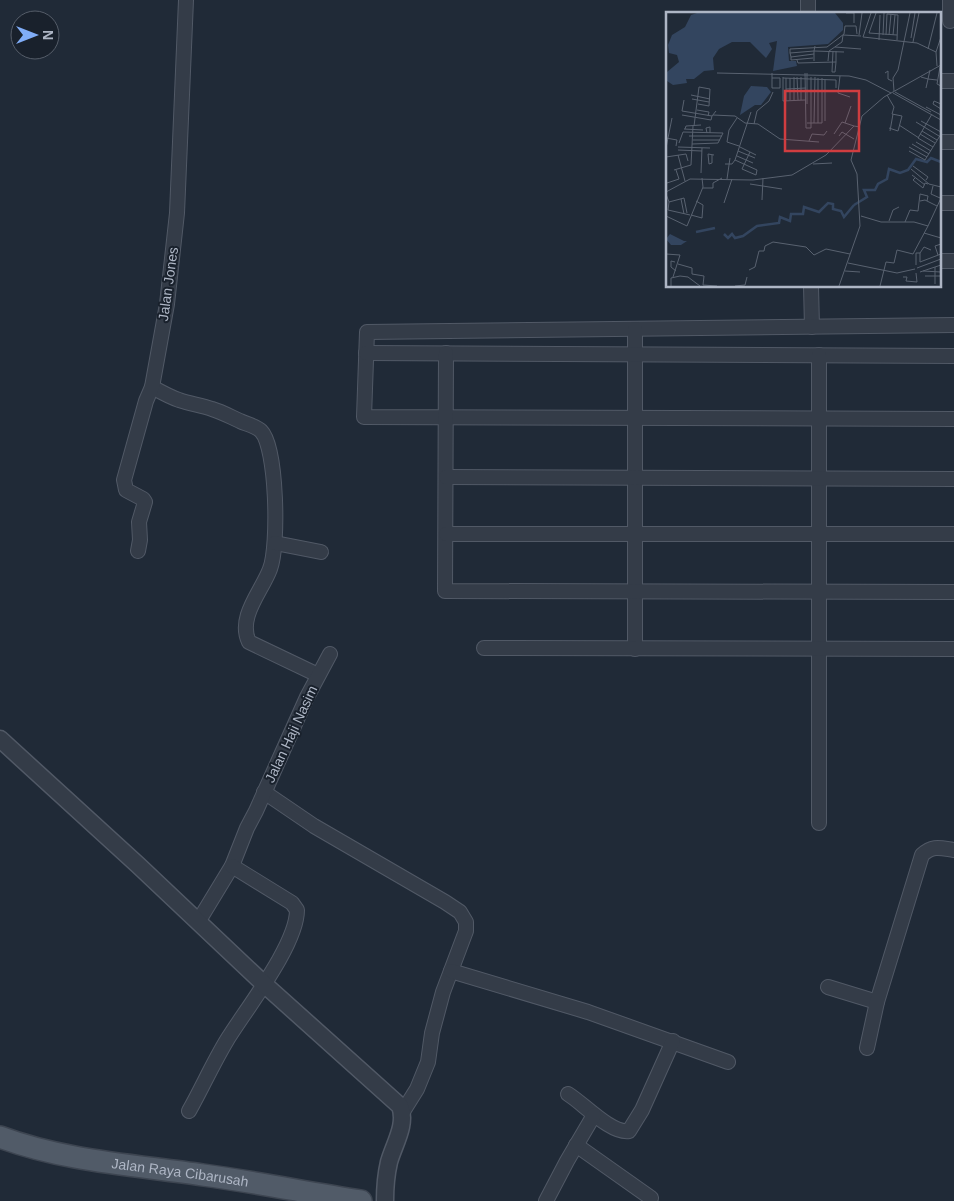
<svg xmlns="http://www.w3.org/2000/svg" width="954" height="1201" font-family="Helvetica,sans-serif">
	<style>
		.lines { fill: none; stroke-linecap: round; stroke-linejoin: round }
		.minor-casing { stroke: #515966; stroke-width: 16 }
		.tertiary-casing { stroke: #515966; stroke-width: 19 }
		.primary-casing { stroke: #3d4551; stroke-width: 24 }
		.minor { stroke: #343c48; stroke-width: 14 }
		.tertiary { stroke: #343c48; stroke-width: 16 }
		.primary { stroke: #515b68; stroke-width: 21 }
		.labels { text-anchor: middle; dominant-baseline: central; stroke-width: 4; stroke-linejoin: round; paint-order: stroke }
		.street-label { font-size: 14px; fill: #aeb6c5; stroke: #19212c }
		.inset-river { fill: none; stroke: #33455f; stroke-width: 2.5 }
		.inset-road { fill: none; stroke: #596270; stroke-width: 1 }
		.view { fill: #d03d40; fill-opacity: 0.15; stroke: #d03d40; stroke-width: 2.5 }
		.inset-edge { fill: none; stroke: #aeb6c5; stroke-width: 2.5 }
	</style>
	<rect width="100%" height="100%" fill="#202a37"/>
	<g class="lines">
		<g class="minor-casing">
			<g id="minor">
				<polyline points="808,0 808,14"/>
				<polyline points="950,21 950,0"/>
				<polyline points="940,81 954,81"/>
				<polyline points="940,142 954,142"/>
				<polyline points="940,203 954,203"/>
				<polyline points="940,261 954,261"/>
				<polyline points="811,286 812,327"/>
				<polyline points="954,325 367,332 364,417 954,419"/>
				<polyline points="635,329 635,649"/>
				<polyline points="366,353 954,356"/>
				<polyline points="446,353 445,591 954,592"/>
				<polyline points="819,355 819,823"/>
				<path d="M 152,387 C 161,392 170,397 179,400 C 190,404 201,405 212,409 C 222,412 231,417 240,421 C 246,424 256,426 261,431 C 277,447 279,546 270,569 C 262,591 237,617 249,642 L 318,675"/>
				<polyline points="446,477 954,479"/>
				<polyline points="446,534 954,534"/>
				<polyline points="275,543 321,552"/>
				<polyline points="138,551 140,540 139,522 145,502 143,499 126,490 124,480 146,401 152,387 167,304 177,213 186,0"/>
				<polyline points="484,648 954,649"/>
				<polyline points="264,792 314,826 445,902 460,912 466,922 466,931 443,992 432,1033 428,1062 417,1089 402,1113"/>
				<polyline points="198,922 232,866 247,828 256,811 307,697 330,654"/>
				<polyline points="451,971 588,1012 728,1062"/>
				<polyline points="828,987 877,1002"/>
				<path d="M 867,1048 L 877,1002 L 922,855 C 933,845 940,848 954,850"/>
				<path d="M 568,1094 C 583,1103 611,1134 629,1131 L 642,1110 L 673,1041"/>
				<path d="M 189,1111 C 202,1088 213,1063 227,1040 C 246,1009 297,945 297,910 L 292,903 L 232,866"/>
				<polyline points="576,1145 651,1198"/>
				<polyline points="546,1201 567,1161 594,1115"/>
			</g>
		</g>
		<g class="tertiary-casing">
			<path id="tertiary" d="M 0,739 L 138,865 L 264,984 L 400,1106 C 407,1125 394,1144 389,1162 C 386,1175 385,1188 385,1201"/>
		</g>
		<g class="primary-casing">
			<g id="primary">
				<path id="s1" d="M 0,1137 C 64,1161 135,1165 203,1175 C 256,1182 308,1193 361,1201"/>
			</g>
		</g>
		<use href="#minor" class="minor"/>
		<use href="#tertiary" class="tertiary"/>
		<use href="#primary" class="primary"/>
	</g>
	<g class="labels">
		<g class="street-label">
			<text transform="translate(168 284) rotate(-82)">Jalan Jones</text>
			<text transform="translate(291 734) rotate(-65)">Jalan Haji Nasim</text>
			<text stroke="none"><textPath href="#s1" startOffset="184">Jalan Raya Cibarusah</textPath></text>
		</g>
	</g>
	<g transform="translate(666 12)">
		<rect width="275" height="275" fill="#202a37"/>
		<path d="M 31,1 L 169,1 L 177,11 L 177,18 L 162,32 L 122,35 L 123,49 L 130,49 L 131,54 L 107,59 L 111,29 L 103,31 L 106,37 L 100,46 L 84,30 L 66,30 L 53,37 L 47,46 L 48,58 L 38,59 L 28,67 L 20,67 L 21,71 L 7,73 L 1,69 L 1,60 L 13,50 L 11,43 L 3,41 L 2,33 L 6,23 L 19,15 L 25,3 ZM 85,74 L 101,75 L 105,80 L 95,93 L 89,93 L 74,103 L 78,84 ZM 4,222 L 18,229 L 21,229 L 15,233 L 5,233 L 0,227 Z" fill="#33455f"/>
		<path class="inset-river" d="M 188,193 L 201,185 L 198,178 L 209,178 L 212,172 L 221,167 L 223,157 L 234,161 L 242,158 L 250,147 L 261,150 L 265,146 L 275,150M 30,220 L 49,216M 58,222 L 62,226 L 66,222 L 69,226 L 77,224 L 91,214 L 113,211 L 114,205 L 124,209 L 125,202 L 137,202 L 138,195 L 153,200 L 162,191 L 167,192 L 167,197 L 175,199 L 178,205 L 188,193"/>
		<path class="inset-road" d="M 180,1 L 188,1 L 188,11M 205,1 L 197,25 L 251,31 L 270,40 L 271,54M 221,2 L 232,3 L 231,28M 203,21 L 231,23M 203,21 L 210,1M 178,22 L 179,14 L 190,14 L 191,22M 193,23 L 196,1M 217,23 L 218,1M 220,23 L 221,2M 223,23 L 225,2M 227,23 L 229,3M 245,26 L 249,1M 213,28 L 214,3M 247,30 L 253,1M 169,35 L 195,37M 124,37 L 161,35 L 178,22M 124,37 L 124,41 L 148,39 L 149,34M 262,37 L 271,1M 167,39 L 166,60 L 169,60 L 170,50M 270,40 L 275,25M 124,41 L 125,45 L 148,42M 125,45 L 125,48 L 147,46M 131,48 L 132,51 L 170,50 L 170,39M 148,49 L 148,39 L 178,40M 162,49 L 163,39 L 176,30 L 177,23 L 195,24M 274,55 L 271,72 L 275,74M 264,58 L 262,67 L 271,68M 51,61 L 183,64 L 200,68 L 225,81M 106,61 L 106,76 L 114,76 L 114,66 L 106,66M 139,61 L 140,116 L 145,116 L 145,65M 219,61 L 222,59 L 222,67 L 226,69M 174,64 L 172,81 L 184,85M 117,65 L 117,89 L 139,88M 128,65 L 128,88M 131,65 L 132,88M 135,65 L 135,88M 255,65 L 262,67 L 260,76M 117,66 L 170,68 L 170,76M 120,66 L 120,89M 124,66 L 124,88M 152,66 L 152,111M 120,77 L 140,76M 228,79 L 227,66 L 232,58 L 244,1M 229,80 L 265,100M 227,81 L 275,108M 25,83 L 44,87M 221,83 L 228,95 L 226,102 L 236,104 L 232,119 L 223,116M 26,87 L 43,90M 18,88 L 16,99 L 46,104 L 50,99M 141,92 L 141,61M 275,92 L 268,89 L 267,92 L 275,97M 260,95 L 275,103M 31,98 L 43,100 L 42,104M 266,102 L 252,126 L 267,135M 16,103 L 45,108 L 46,104M 47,103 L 69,104 L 79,111 L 92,112 L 114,127 L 153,130M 71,106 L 63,118 L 61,130 L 73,134M 159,109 L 159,67M 255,109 L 275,120M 250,110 L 273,124M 141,111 L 156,111 L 156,66M 148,111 L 149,65M 179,111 L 185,94M 88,112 L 91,99 L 103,89 L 107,80M 233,113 L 253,126M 28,114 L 33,75 L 44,77 L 43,94 L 32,92M 18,117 L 37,118M 19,117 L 20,114 L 35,113M 224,119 L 227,102M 256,119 L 271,128M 41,121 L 40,116 L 44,115 L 44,121M 168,122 L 176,110 L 188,114M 254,122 L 269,131M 23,124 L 56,124M 173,124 L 176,120 L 188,127M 0,126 L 11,128 L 10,134M 27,128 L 54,128M 143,129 L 146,122 L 158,123 L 161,119M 250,130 L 265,139M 13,131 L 17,120 L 57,121 L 52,131 L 26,132M 246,132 L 263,142M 12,135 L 44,136M 74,135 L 90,143M 243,135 L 261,145M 0,136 L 6,106M 12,138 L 36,139M 72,139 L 89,146M 243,139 L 259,148 L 275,122M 84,140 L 76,157 L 90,163M 12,143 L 19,169M 46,143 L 46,151 L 43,152 L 42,142 L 48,143M 71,144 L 87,151M 0,145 L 20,142 L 22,149M 69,148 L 91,158 L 90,163M 59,152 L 66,152 L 69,148 L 85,100M 147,152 L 166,151M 247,154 L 262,165 L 260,168M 245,157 L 263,172 L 275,175M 8,158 L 25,153 L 27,114M 35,161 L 36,136M 246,163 L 259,173M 249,166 L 247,168 L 257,176 L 259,171 L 262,172M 61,167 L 64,146M 0,169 L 1,171 L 13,167 L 10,158M 84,172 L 116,177M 267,174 L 265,182 L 274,186M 37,176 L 47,176 L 47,171 L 56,166M 0,180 L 24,167 L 87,168 L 126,163 L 160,143 L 188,114 L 194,115M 0,182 L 3,190 L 18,186 L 21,201M 15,187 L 18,202M 96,188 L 97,166M 254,189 L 259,188 L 271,194M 3,190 L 2,198 L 24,203M 58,191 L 66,167M 25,203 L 36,206 L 37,193 L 30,189M 0,204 L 21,214 L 37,175 L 36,166M 195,204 L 215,210 L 248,210 L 262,214 L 275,186M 223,209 L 227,198 L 233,195M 239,210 L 244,198 L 252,199 L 254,182 L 262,184 L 261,189M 258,221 L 275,226M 265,238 L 258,235 L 254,241 L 254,250 L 275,242M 0,242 L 14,243 L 7,265M 272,243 L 269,234 L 275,232M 9,250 L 5,249 L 5,255 L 10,259M 182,251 L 231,261 L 249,257M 12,252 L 26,256 L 26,262 L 38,264 L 37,273 L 51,274M 250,253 L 250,241 L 254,241M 269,255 L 269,272M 251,256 L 275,247M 83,258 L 89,255 L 93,239 L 98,239 L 99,234 L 107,230 L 140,235 L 148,243 L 160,237 L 184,242M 179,259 L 194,260M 257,259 L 275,260M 254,260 L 275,253M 259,264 L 275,264M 237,265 L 241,265 L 240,269 L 251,270 L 250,261M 5,274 L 5,266 L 14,264 L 22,265 L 34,274M 69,274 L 79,273 L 81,265M 173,274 L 194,214 L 191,162 L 185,148 L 196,104 L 218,85 L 275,53M 214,274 L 220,250 L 228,251 L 231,238 L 247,242 L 262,214"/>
		<path class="view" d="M 119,79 L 193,79 L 193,139 L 119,139 Z"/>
		<rect width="275" height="275" class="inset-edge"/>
	</g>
	<g transform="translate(35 35) rotate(90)"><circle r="24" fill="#19212c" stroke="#555d69"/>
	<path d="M0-4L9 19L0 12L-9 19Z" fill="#80adf7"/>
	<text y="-8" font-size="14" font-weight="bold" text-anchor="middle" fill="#aeb6c5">N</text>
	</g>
</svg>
